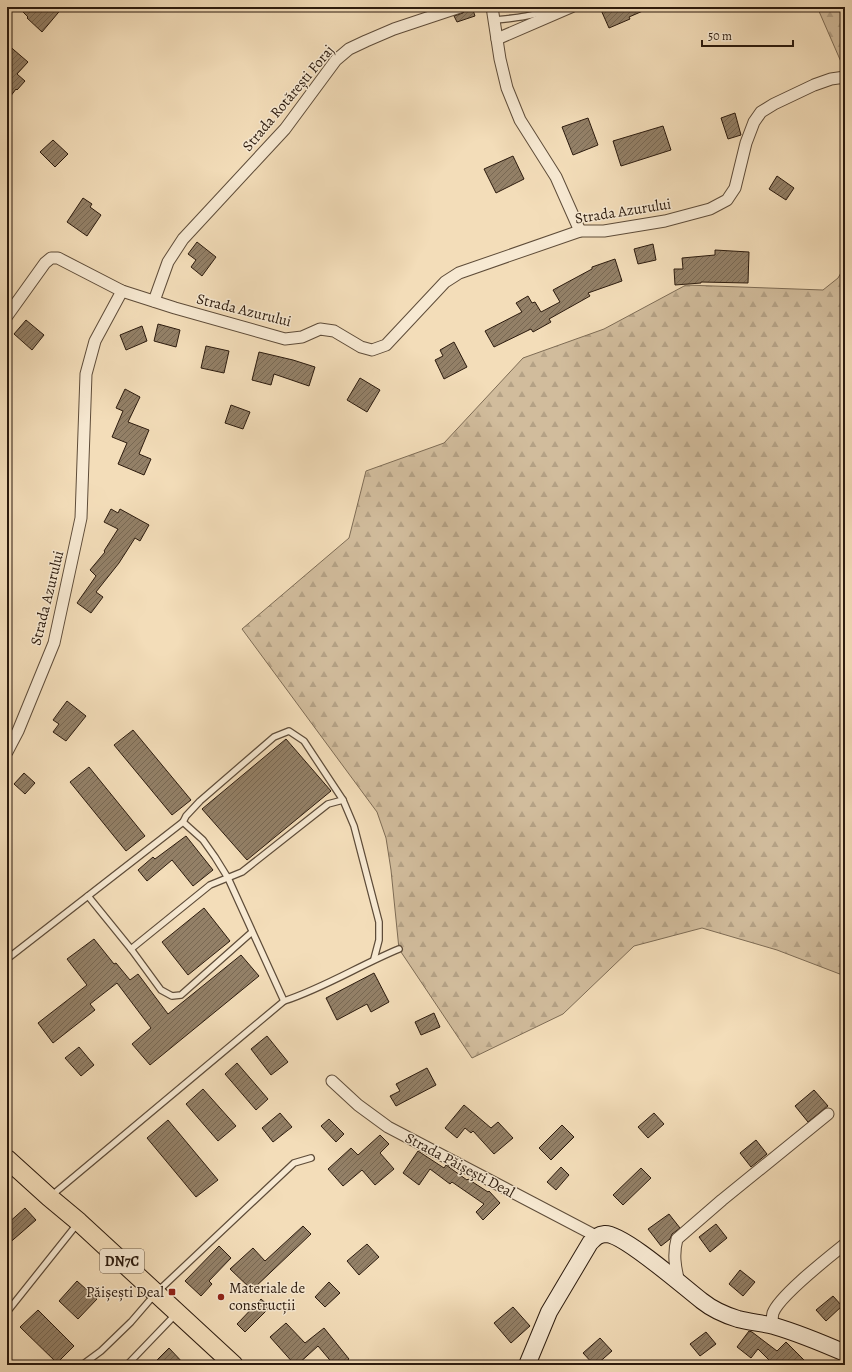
<svg xmlns="http://www.w3.org/2000/svg" width="852" height="1372" font-family="Alegreya,serif">
	<style>
		.forest { fill: url(#forest-firs); stroke: #7e6c55 }
		.building { fill: url(#building-hatch); stroke: #2c1b0e }
		.lines { fill: none; stroke-linecap: round; stroke-linejoin: round }
		.lane-casing { stroke: #5e4c39; stroke-width: 8 }
		.street-casing { stroke: #5e4c39; stroke-width: 13 }
		.secondary-casing { stroke: #2c1b0e; stroke-width: 18 }
		.primary-casing { stroke: #2c1b0e; stroke-width: 20 }
		.lane { stroke: #f7e9d2; stroke-width: 5.5 }
		.street { stroke: #f7e9d2; stroke-width: 11 }
		.secondary { stroke: #f7e9d2; stroke-width: 16 }
		.primary { stroke: #f3ddb9; stroke-width: 18 }
		.poi-dot { fill: #8f2418; stroke: #f7e9d2; stroke-width: 1.5 }
		.labels { text-anchor: middle; dominant-baseline: central; stroke-width: 3; stroke-linejoin: round; paint-order: stroke }
		.shield { fill: #f7e9d2; stroke: #695949; stroke-width: 1 }
		.shield-label { font-size: 14px; font-weight: bold; fill: #2c1b0e }
		.street-label { font-size: 15px; fill: #2c1b0e; stroke: #f7e9d2 }
		.poi-label { font-size: 15px; fill: #2c1b0e; stroke: #f7e9d2; text-anchor: start }
	</style>
	<defs>
		<pattern id="forest-firs" width="22" height="20" patternUnits="userSpaceOnUse"><rect width="22" height="20" fill="#d1bc9c"/><path d="M5 1l3.5 6h-7zM16 11l3.5 6h-7z" fill="#b4a185"/></pattern>
		<pattern id="building-hatch" width="6" height="6" patternUnits="userSpaceOnUse"><rect width="6" height="6" fill="#938067"/><path d="M-1 1l2-2M0 6l6-6M5 7l2-2" fill="none" stroke="#786853"/></pattern>
	</defs>
	<rect width="100%" height="100%" fill="#f3ddb9"/>
	<filter id="stains"><feTurbulence type="fractalNoise" baseFrequency=".005" numOctaves="4"/><feColorMatrix values="0 0 0 0 .2 0 0 0 0 .09 0 0 0 0 .02 0 0 0 .5 -.17"/></filter>
	<radialGradient id="worn" r=".72"><stop offset=".6" stop-color="#630" stop-opacity="0"/><stop offset="1" stop-color="#630" stop-opacity=".3"/></radialGradient>
	<g class="forest">
		<polygon points="819,7 845,7 845,71 818,9"/>
		<polygon points="845,266 845,976 777,950 702,928 634,946 563,1014 472,1058 399,949 391,870 386,838 377,812 242,629 349,538 366,471 444,443 523,358 604,329 686,285 823,290 838,278"/>
	</g>
	<g class="building">
		<polygon points="18,7 63,7 42,32 27,18 28,17"/>
		<polygon points="472,7 475,16 457,22 454,16 463,13 467,8"/>
		<polygon points="606,7 652,7 629,17 630,19 609,28 601,10"/>
		<polygon points="7,44 28,62 17,74 25,81 17,90 16,89 7,101"/>
		<polygon points="735,113 741,135 728,139 721,118"/>
		<polygon points="588,118 598,145 573,155 562,127"/>
		<polygon points="663,126 671,150 621,166 613,141"/>
		<polygon points="53,140 68,154 55,167 40,152"/>
		<polygon points="513,156 524,179 496,193 484,169"/>
		<polygon points="777,176 794,188 786,200 769,189"/>
		<polygon points="83,198 92,204 90,207 101,215 87,236 67,222"/>
		<polygon points="197,242 216,257 202,276 191,267 196,260 188,254"/>
		<polygon points="653,244 656,260 638,264 634,249"/>
		<polygon points="715,250 749,252 748,283 701,282 701,283 675,285 674,269 683,269 682,258 715,255"/>
		<polygon points="615,259 622,281 588,293 590,296 549,319 551,322 533,332 531,329 494,347 485,331 522,312 516,303 528,296 532,303 535,302 541,312 560,302 553,290 592,269 592,267"/>
		<polygon points="26,320 44,335 32,350 14,334"/>
		<polygon points="158,324 180,330 176,347 154,341"/>
		<polygon points="142,326 147,341 126,350 120,335"/>
		<polygon points="454,342 467,367 444,379 435,360 443,356 440,350"/>
		<polygon points="206,346 229,351 224,373 201,368"/>
		<polygon points="259,352 293,360 315,367 309,386 274,374 271,385 252,380"/>
		<polygon points="360,378 380,390 367,412 347,400"/>
		<polygon points="125,389 140,397 128,422 149,430 139,454 151,459 144,475 118,464 127,443 112,437 123,411 116,408"/>
		<polygon points="231,405 250,412 243,429 225,423"/>
		<polygon points="111,509 118,513 120,509 149,525 140,541 135,538 119,563 96,592 103,597 91,613 77,603 96,576 90,570 105,552 104,551 118,529 104,522"/>
		<polygon points="67,701 86,716 66,741 53,732 59,724 53,720"/>
		<polygon points="133,730 191,800 172,815 114,745"/>
		<polygon points="286,739 331,791 247,860 202,809"/>
		<polygon points="89,767 145,836 126,851 70,782"/>
		<polygon points="24,773 35,783 25,794 14,784"/>
		<polygon points="186,836 213,870 193,886 172,860 147,881 138,870 153,857 155,859"/>
		<polygon points="204,908 230,941 188,975 162,942"/>
		<polygon points="94,939 114,964 116,963 130,980 138,974 168,1014 241,955 259,976 150,1065 132,1044 151,1028 117,983 90,1004 95,1010 53,1043 38,1023 87,985 67,959"/>
		<polygon points="374,973 389,1002 371,1012 367,1004 337,1020 326,998"/>
		<polygon points="434,1013 440,1027 421,1035 415,1022"/>
		<polygon points="267,1036 288,1062 271,1075 251,1049"/>
		<polygon points="79,1047 94,1065 81,1076 65,1058"/>
		<polygon points="237,1063 268,1099 256,1110 225,1074"/>
		<polygon points="427,1068 436,1085 396,1106 390,1096 400,1091 396,1084"/>
		<polygon points="203,1089 236,1126 218,1141 186,1104"/>
		<polygon points="814,1090 828,1106 808,1122 795,1106"/>
		<polygon points="464,1105 491,1128 498,1122 513,1138 494,1154 473,1131 471,1133 465,1128 457,1138 445,1128"/>
		<polygon points="280,1113 292,1127 273,1142 262,1128"/>
		<polygon points="654,1113 664,1124 648,1138 638,1127"/>
		<polygon points="329,1119 344,1134 336,1142 321,1126"/>
		<polygon points="168,1120 218,1180 196,1197 147,1138"/>
		<polygon points="562,1125 574,1137 551,1160 539,1148"/>
		<polygon points="380,1135 389,1144 380,1153 394,1169 375,1185 362,1170 343,1186 328,1169 351,1148 358,1155"/>
		<polygon points="756,1140 767,1154 751,1167 740,1153"/>
		<polygon points="418,1151 444,1168 446,1165 467,1180 468,1179 488,1192 489,1191 500,1203 483,1220 476,1212 484,1204 452,1182 450,1184 430,1169 419,1185 403,1173"/>
		<polygon points="561,1167 569,1175 556,1190 547,1182"/>
		<polygon points="641,1168 651,1178 623,1205 613,1195"/>
		<polygon points="25,1208 36,1220 7,1245 7,1224"/>
		<polygon points="669,1214 680,1228 672,1234 670,1239 661,1246 648,1229"/>
		<polygon points="716,1224 727,1238 710,1252 699,1237"/>
		<polygon points="303,1226 311,1234 252,1290 230,1269 253,1248 265,1261"/>
		<polygon points="367,1244 379,1257 359,1275 347,1261"/>
		<polygon points="219,1246 231,1258 209,1281 212,1284 201,1296 185,1281"/>
		<polygon points="740,1270 755,1282 743,1296 729,1284"/>
		<polygon points="77,1281 97,1299 78,1319 59,1301"/>
		<polygon points="329,1282 340,1293 325,1307 315,1297"/>
		<polygon points="833,1296 842,1306 826,1321 816,1310"/>
		<polygon points="261,1299 270,1307 245,1332 237,1324"/>
		<polygon points="513,1307 530,1326 511,1343 494,1323"/>
		<polygon points="38,1310 74,1346 57,1363 20,1327"/>
		<polygon points="286,1323 305,1343 324,1328 349,1359 342,1365 334,1365 318,1346 297,1365 295,1365 270,1337"/>
		<polygon points="749,1331 752,1332 777,1351 786,1342 809,1365 774,1365 758,1349 751,1358 737,1347"/>
		<polygon points="706,1332 716,1344 700,1356 690,1344"/>
		<polygon points="600,1338 612,1351 596,1365 594,1365 583,1353"/>
		<polygon points="169,1348 185,1365 152,1365"/>
	</g>
	<g class="lines">
		<g class="lane-casing">
			<g id="lane">
				<path d="M 495,20 C 516,18 536,16 556,7"/>
				<polyline points="7,558 7,563"/>
				<polyline points="183,822 186,816 200,801 274,737 289,731 304,741 343,800 354,826 379,922 379,940 374,959"/>
				<polyline points="88,896 131,949 161,990 172,996 181,995 252,932"/>
				<polyline points="131,949 210,885 242,872 328,804 343,800"/>
				<polyline points="7,959 183,822 203,840 215,857 228,878 284,1001"/>
				<path d="M 51,1196 L 284,1001 C 324,988 360,965 399,949"/>
				<polyline points="7,1312 78,1223"/>
				<polyline points="82,1365 101,1351 131,1322 156,1293 294,1163 311,1158"/>
				<polyline points="127,1365 175,1315"/>
			</g>
		</g>
		<g class="street-casing">
			<g id="street">
				<polyline points="492,7 500,59 507,88 520,120 556,177 580,231"/>
				<polyline points="497,39 571,7"/>
				<polyline points="154,301 168,262 183,239 285,129 336,60 349,49 366,41 394,29 460,7"/>
				<polyline points="7,316 45,263 51,258 58,258 122,291 175,308 285,339 302,337 320,329 334,331 361,347 372,350 386,345 445,282 459,273 580,231 604,231 665,221 710,209 727,200 735,188 746,143 754,122 761,112 774,104 814,85 831,79 845,77"/>
				<polyline points="7,752 18,731 54,643 81,518 86,374 95,341 122,291"/>
				<polyline points="332,1081 358,1105 388,1127 596,1236"/>
				<path d="M 679,1282 C 675,1267 673,1254 677,1239 L 722,1200 L 828,1114"/>
				<path d="M 772,1326 C 772,1322 772,1317 773,1313 C 779,1296 829,1257 845,1244"/>
			</g>
		</g>
		<g class="secondary-casing">
			<path id="secondary" d="M 527,1365 L 549,1312 L 590,1243 C 595,1238 597,1235 605,1234 C 623,1233 685,1288 702,1301 C 712,1309 725,1315 738,1319 C 749,1322 762,1323 774,1326 C 798,1333 822,1343 845,1353"/>
		</g>
		<g class="primary-casing">
			<polyline id="primary" points="7,1159 49,1197 79,1222 234,1365"/>
		</g>
		<use href="#lane" class="lane"/>
		<use href="#street" class="street"/>
		<use href="#secondary" class="secondary"/>
		<use href="#primary" class="primary"/>
	</g>
	<g class="poi-dot">
		<rect x="168" y="1288" width="8" height="8" rx="2"/>
		<circle cx="221" cy="1297" r="4"/>
	</g>
	<g class="labels">
		<rect class="shield" x="100" y="1249" width="44" height="24" rx="3"/>
		<g class="shield-label">
			<text x="122" y="1261">DN7C</text>
		</g>
		<g class="street-label">
			<text transform="translate(288 98) rotate(-50)">Strada Rotărești Foraj</text>
			<text transform="translate(623 211) rotate(-9)">Strada Azurului</text>
			<text transform="translate(244 310) rotate(14)">Strada Azurului</text>
			<text transform="translate(47 598) rotate(-76)">Strada Azurului</text>
			<text transform="translate(460 1165) rotate(28)">Strada Păișești Deal</text>
		</g>
		<g class="poi-label">
			<text x="229" y="1288">Materiale de<tspan x="229" dy="17">construcții</tspan></text>
			<text x="164" y="1292" text-anchor="end">Păișești Deal</text>
		</g>
	</g>
	<rect width="852" height="1372" fill="none" stroke="#f3ddb9" stroke-width="24"/>
	<rect x="8" y="8" width="836" height="1356" fill="none" stroke="#2c1b0e" stroke-width="2"/>
	<rect x="12" y="12" width="828" height="1348" fill="none" stroke="#2c1b0e"/>
	<path d="M702 40v6h91v-6" fill="none" stroke="#2c1b0e" stroke-width="2"/>
	<text x="708" y="40" font-size="12" fill="#2c1b0e" stroke="#f7e9d2" stroke-width="3" paint-order="stroke">50 m</text>
	<rect width="100%" height="100%" filter="url(#stains)"/>
	<rect width="100%" height="100%" fill="url(#worn)"/>
</svg>
